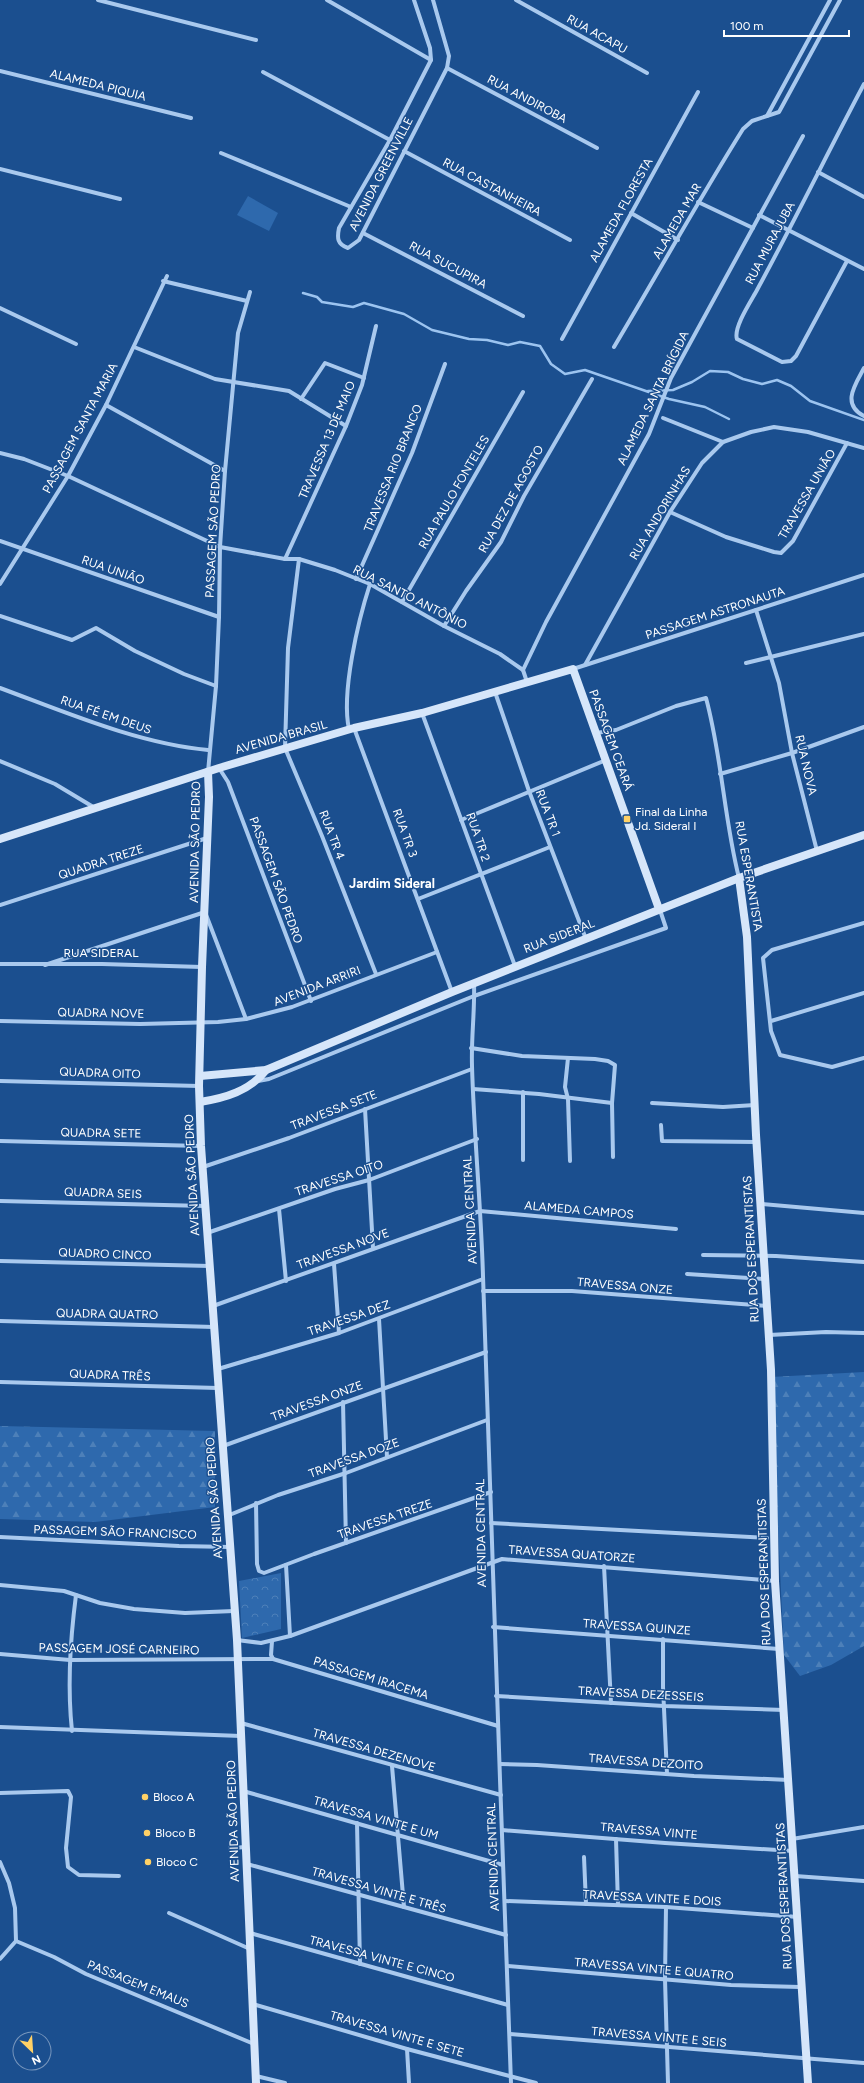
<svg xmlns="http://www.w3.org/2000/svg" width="864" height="2083" font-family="Figtree,sans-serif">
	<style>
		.forest { fill: url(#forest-firs) }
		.park { fill: url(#park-crowns) }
		.pitch { fill: #2e69ad }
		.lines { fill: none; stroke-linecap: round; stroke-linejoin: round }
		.stream { stroke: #9cc4f0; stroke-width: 2.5 }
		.street { stroke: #a9c9ee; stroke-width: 4 }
		.secondary { stroke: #d6e6fa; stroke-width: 8 }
		.poi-dot { fill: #ffd166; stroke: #1b4f8f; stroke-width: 1.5 }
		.labels { text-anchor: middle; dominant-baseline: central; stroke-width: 3; stroke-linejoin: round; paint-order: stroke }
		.street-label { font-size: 12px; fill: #fff; stroke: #1b4f8f }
		.poi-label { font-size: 12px; fill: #fff; stroke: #1b4f8f; text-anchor: start }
		.neighbourhood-label { font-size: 13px; font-weight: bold; fill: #fff; stroke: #1b4f8f }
	</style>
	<defs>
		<pattern id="forest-firs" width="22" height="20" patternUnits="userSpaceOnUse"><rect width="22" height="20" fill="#2e69ad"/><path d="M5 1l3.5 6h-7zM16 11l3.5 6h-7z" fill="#4d80b9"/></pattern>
		<pattern id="park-crowns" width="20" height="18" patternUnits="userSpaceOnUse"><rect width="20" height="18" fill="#2e69ad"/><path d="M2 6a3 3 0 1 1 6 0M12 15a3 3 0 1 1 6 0" fill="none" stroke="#4d80b9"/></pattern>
	</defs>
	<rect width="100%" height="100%" fill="#1b4f8f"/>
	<g class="forest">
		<polygon points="864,1372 864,1646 831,1665 800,1676 784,1655 771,1377"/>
		<polygon points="0,1426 215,1431 215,1507 95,1522 0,1519"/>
	</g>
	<polygon class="park" points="281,1573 281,1629 242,1638 239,1581"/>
	<polygon class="pitch" points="248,196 278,213 269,231 237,215"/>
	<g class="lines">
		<g class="stream">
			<polyline points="303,293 317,297 322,302 353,307 364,303 404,314 432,330 469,339 487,340 508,345 520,342 540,346 551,364 565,374 585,370 669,399 705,407 729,419"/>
			<polyline points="648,391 673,390 692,382 710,371 728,372 743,379 762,384 777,380 791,386 810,401 864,420"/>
		</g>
		<g class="street">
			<polyline points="98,0 256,40"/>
			<polyline points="327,0 431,60"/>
			<path d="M 414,0 L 430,48 L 431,60 L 390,140 L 339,228 C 337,238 337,244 348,248 L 359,240 L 447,68 L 449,56 L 433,0"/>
			<polyline points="516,0 647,73"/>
			<polyline points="447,68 597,148"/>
			<polyline points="0,71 191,118"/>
			<polyline points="263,72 390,140"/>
			<polyline points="767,116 830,0"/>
			<polyline points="404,151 570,240"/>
			<polyline points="221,153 351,207"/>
			<polyline points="0,169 120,199"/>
			<polyline points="818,172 864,197"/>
			<polyline points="698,202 753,228"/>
			<polyline points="631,213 678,240"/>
			<polyline points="759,215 864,269"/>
			<polyline points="363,233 523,316"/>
			<path d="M 847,261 L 796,356 L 791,361 L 782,362 L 737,339 C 733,328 751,301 757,290 C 794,222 828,152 864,84"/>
			<polyline points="163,281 247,301"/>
			<polyline points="0,308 76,344"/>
			<polyline points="562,339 698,92"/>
			<polyline points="134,347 215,379 289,391 346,426"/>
			<path d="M 614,347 C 657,275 698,201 743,129 L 752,121 L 779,112 L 840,0"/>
			<path d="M 864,368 C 855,385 841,404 864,416"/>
			<polyline points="301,399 325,363 364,378"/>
			<polyline points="106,405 225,471"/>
			<polyline points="663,418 723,442"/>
			<polyline points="0,453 24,459 68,476 220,547 285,559 299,559 335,570 370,584 444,626 500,654 523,670 527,682"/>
			<polyline points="670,512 726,537 774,552 781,553 793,541 847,443"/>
			<polyline points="0,541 219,617"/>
			<polyline points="285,559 346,426 362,385 376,326"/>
			<polyline points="299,559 288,648 285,748 322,836 376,974"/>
			<polyline points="356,579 412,453 445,364"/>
			<polyline points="0,584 68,476 106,405 167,276"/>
			<polyline points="402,602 523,392"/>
			<polyline points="756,610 779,683 792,753 817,851"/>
			<polyline points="0,616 72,640 96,628 135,651 184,674 216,686"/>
			<polyline points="444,626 466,591 501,542 524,496 592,379"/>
			<polyline points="746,663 864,634"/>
			<polyline points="585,665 670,512 702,463 723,442 751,432 774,427 808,432 864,448"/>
			<polyline points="573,669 864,575"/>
			<polyline points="523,670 546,622 649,434 671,378 803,136"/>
			<path d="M 0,688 C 65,712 139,744 208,750"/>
			<polyline points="495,692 529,791 586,939"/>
			<polyline points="422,713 515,966"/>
			<polyline points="354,728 452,992"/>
			<path d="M 349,729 C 341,693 358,621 370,584"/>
			<path d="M 596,733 L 616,730 L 676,706 L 706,698 C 722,757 724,819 739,878"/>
			<polyline points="0,761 55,784 95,808"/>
			<polyline points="219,768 228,782 311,1001"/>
			<polyline points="208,772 216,686 219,617 220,547 225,471 238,333 250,292"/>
			<polyline points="720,774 792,753 864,727"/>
			<polyline points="461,820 606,760"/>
			<polyline points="418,899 550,847"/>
			<polyline points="0,905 207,838"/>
			<polyline points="864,923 772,950 763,958 771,1031 780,1055 832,1067 864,1058"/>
			<polyline points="0,964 102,964 202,967"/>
			<polyline points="45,965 205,912 246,1019"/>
			<path d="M 474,983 C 475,1011 471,1038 472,1066 C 474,1136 481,1206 483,1276 C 490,1545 502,1814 511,2083"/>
			<polyline points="0,1021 140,1024 218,1022 246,1019 292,1007 437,952"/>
			<polyline points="771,1021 864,993"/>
			<polyline points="471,1048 522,1056 595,1059 608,1061 615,1065 612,1103 613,1157"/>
			<polyline points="568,1058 565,1087 568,1099 570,1161"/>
			<polyline points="0,1081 199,1086"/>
			<polyline points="258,1081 269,1079 474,996 666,928 660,910"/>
			<polyline points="473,1089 539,1094 612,1103"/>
			<polyline points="523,1092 523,1160"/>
			<polyline points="652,1103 723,1107 755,1105"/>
			<polyline points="365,1109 373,1248"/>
			<polyline points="661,1125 662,1141 756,1142"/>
			<polyline points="0,1141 201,1146"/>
			<polyline points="203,1167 289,1138 472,1069"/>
			<polyline points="0,1201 205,1206"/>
			<polyline points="761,1204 864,1213"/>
			<polyline points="279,1209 286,1281"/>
			<polyline points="207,1233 335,1189 369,1180 477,1139"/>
			<polyline points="703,1255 776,1256 864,1262"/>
			<polyline points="0,1261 210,1266"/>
			<polyline points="334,1264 339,1333"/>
			<polyline points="687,1274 765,1279"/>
			<polyline points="483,1291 572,1291 766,1306"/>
			<polyline points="213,1306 480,1211 676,1229"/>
			<polyline points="379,1319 387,1457"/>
			<polyline points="0,1321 214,1327"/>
			<polyline points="769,1335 826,1332 864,1333"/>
			<polyline points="218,1369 339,1333 483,1279"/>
			<polyline points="0,1382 218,1388"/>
			<polyline points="343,1402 346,1543"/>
			<polyline points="223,1446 486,1352"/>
			<polyline points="256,1503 257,1564 259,1571 264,1573 314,1554 491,1492"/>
			<polyline points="227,1516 278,1495 346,1473 487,1420"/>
			<polyline points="491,1523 767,1538"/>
			<polyline points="0,1537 179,1546 230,1547"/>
			<polyline points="286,1565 290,1636"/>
			<polyline points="604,1566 611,1703"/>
			<polyline points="0,1585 64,1591 100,1603 134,1609 185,1613 234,1611"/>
			<polyline points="493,1627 779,1649"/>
			<polyline points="663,1639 663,1687 667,1774"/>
			<polyline points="237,1640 261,1643 290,1636 502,1559 775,1581"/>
			<polyline points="272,1641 271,1655 273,1659"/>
			<polyline points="0,1654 70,1660 273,1659 498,1726"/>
			<polyline points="496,1696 664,1706 784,1710"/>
			<polyline points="241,1723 501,1795"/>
			<polyline points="0,1727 241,1736"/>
			<path d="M 72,1731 C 67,1685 70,1641 76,1595"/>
			<polyline points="500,1764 537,1765 694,1776 789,1780"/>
			<polyline points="392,1766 404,1907"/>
			<polyline points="243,1791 503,1865"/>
			<polyline points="0,1793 68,1791 71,1797 66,1848 68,1867 79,1875 119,1876"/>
			<polyline points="357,1823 360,1964"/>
			<polyline points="502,1830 665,1843 793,1851"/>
			<polyline points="616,1839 618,1905"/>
			<polyline points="792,1839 864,1827"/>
			<polyline points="230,1848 246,1847"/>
			<polyline points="584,1857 586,1904"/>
			<polyline points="0,1862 9,1883 15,1908 16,1941"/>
			<polyline points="247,1864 506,1935"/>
			<polyline points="795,1876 864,1881"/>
			<polyline points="505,1901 666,1907 798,1917"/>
			<polyline points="666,1907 665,1979 668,2083"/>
			<polyline points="169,1913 250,1949"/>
			<polyline points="250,1933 508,2005"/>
			<polyline points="16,1941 54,1957 86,1974 254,2044"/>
			<polyline points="0,1959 16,1941"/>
			<polyline points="507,1966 731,1985 800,1987"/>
			<polyline points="253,2004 407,2049 536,2083"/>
			<polyline points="510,2034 864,2063"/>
			<polyline points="407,2049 409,2083"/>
			<polyline points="256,2076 285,2083"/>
		</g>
		<g class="secondary">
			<polyline points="208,772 209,797 202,967 199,1086 201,1146 237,1640 256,2083"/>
			<polyline points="0,839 219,768 354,728 422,713 573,669 659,909"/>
			<polyline points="739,878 747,937 756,1135 771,1370 775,1581 808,2083"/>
			<polyline points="200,1076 266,1070 452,992 739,878 864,835"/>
			<path d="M 200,1102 C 225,1098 250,1091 266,1070"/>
		</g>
	</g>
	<g class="poi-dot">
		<rect x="623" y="815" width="8" height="8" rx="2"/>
		<circle cx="145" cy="1797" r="4"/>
		<circle cx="147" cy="1833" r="4"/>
		<circle cx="148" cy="1862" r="4"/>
	</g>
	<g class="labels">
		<g class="street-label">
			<text transform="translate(597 34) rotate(29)">RUA ACAPU</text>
			<text transform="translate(98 85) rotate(14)">ALAMEDA PIQUIA</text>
			<text transform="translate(527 99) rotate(28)">RUA ANDIROBA</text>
			<text transform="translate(381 174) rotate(-63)">AVENIDA GREENVILLE</text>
			<text transform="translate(492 187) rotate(28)">RUA CASTANHEIRA</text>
			<text transform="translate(621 210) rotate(-61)">ALAMEDA FLORESTA</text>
			<text transform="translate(677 221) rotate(-60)">ALAMEDA MAR</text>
			<text transform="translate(770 243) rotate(-62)">RUA MURAJUBA</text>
			<text transform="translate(448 265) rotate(28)">RUA SUCUPIRA</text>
			<text transform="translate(653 398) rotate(-64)">ALAMEDA SANTA BRÍGIDA</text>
			<text transform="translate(80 428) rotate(-62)">PASSAGEM SANTA MARIA</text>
			<text transform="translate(327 440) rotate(-67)">TRAVESSA 13 DE MAIO</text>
			<text transform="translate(393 468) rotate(-68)">TRAVESSA RIO BRANCO</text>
			<text transform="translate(454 492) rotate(-60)">RUA PAULO FONTELES</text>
			<text transform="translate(807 494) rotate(-60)">TRAVESSA UNIÃO</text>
			<text transform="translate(511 499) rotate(-61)">RUA DEZ DE AGOSTO</text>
			<text transform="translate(660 513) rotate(-59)">RUA ANDORINHAS</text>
			<text transform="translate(213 531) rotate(-87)">PASSAGEM SÃO PEDRO</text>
			<text transform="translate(113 570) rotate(19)">RUA UNIÃO</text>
			<text transform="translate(410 597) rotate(27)">RUA SANTO ANTÔNIO</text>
			<text transform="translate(715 613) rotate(-18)">PASSAGEM ASTRONAUTA</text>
			<text transform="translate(106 715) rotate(19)">RUA FÉ EM DEUS</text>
			<text transform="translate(281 737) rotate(-16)">AVENIDA BRASIL</text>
			<text transform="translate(611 740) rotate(70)">PASSAGEM CEARÁ</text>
			<text transform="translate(806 765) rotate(77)">RUA NOVA</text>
			<text transform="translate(548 813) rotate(69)">RUA TR 1</text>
			<text transform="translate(405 833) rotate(70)">RUA TR 3</text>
			<text transform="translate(332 835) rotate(69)">RUA TR 4</text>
			<text transform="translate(478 837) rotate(71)">RUA TR 2</text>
			<text transform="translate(195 842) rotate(-89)">AVENIDA SÃO PEDRO</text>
			<text transform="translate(101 862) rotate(-18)">QUADRA TREZE</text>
			<text transform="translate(749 876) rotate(80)">RUA ESPERANTISTA</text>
			<text transform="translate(276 880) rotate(70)">PASSAGEM SÃO PEDRO</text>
			<text transform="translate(559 936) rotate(-21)">RUA SIDERAL</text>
			<text x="101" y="953">RUA SIDERAL</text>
			<text transform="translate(317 986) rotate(-21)">AVENIDA ARRIRI</text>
			<text transform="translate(101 1013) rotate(1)">QUADRA NOVE</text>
			<text transform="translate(100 1073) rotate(2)">QUADRA OITO</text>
			<text transform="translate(334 1110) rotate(-21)">TRAVESSA SETE</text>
			<text transform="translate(101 1133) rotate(1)">QUADRA SETE</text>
			<text transform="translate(192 1175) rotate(-93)">AVENIDA SÃO PEDRO</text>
			<text transform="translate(339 1178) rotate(-18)">TRAVESSA OITO</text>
			<text transform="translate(103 1193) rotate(2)">QUADRA SEIS</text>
			<text transform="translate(470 1210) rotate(-93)">AVENIDA CENTRAL</text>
			<text transform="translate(579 1210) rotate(5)">ALAMEDA CAMPOS</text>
			<text transform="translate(343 1249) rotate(-20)">TRAVESSA NOVE</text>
			<text transform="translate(751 1249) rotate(-93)">RUA DOS ESPERANTISTAS</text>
			<text transform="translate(105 1254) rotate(2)">QUADRO CINCO</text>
			<text transform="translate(625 1286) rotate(5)">TRAVESSA ONZE</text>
			<text transform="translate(107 1314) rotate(1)">QUADRA QUATRO</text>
			<text transform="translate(349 1318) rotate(-19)">TRAVESSA DEZ</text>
			<text transform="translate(110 1375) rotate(2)">QUADRA TRÊS</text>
			<text transform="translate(317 1401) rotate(-20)">TRAVESSA ONZE</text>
			<text transform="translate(354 1458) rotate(-20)">TRAVESSA DOZE</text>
			<text transform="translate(214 1498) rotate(-94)">AVENIDA SÃO PEDRO</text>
			<text transform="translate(385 1519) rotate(-19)">TRAVESSA TREZE</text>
			<text transform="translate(115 1532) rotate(2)">PASSAGEM SÃO FRANCISCO</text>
			<text transform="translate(481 1533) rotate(-91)">AVENIDA CENTRAL</text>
			<text transform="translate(572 1554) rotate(4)">TRAVESSA QUATORZE</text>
			<text transform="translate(764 1572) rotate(-92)">RUA DOS ESPERANTISTAS</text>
			<text transform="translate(637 1627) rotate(4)">TRAVESSA QUINZE</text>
			<text transform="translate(119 1649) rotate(1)">PASSAGEM JOSÉ CARNEIRO</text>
			<text transform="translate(371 1678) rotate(17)">PASSAGEM IRACEMA</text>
			<text transform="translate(641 1694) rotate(3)">TRAVESSA DEZESSEIS</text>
			<text transform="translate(374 1750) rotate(16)">TRAVESSA DEZENOVE</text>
			<text transform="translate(646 1762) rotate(4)">TRAVESSA DEZOITO</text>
			<text transform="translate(376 1818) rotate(16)">TRAVESSA VINTE E UM</text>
			<text transform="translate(233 1821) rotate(-92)">AVENIDA SÃO PEDRO</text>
			<text transform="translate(649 1831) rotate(5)">TRAVESSA VINTE</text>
			<text transform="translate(493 1857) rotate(-92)">AVENIDA CENTRAL</text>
			<text transform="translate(379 1890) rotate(16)">TRAVESSA VINTE E TRÊS</text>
			<text transform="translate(784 1896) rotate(-93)">RUA DOS ESPERANTISTAS</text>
			<text transform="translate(652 1898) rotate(3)">TRAVESSA VINTE E DOIS</text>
			<text transform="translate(382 1959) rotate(15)">TRAVESSA VINTE E CINCO</text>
			<text transform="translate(654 1969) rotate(5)">TRAVESSA VINTE E QUATRO</text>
			<text transform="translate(138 1984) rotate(22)">PASSAGEM EMAUS</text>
			<text transform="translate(397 2034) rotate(16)">TRAVESSA VINTE E SETE</text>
			<text transform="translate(659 2037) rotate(5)">TRAVESSA VINTE E SEIS</text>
		</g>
		<g class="poi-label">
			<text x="635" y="812">Final da Linha<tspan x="635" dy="14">Jd. Sideral I</tspan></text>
			<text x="153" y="1797">Bloco A</text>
			<text x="155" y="1833">Bloco B</text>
			<text x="156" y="1862">Bloco C</text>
		</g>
		<g class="neighbourhood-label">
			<text x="392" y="883">Jardim Sideral</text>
		</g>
	</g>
	<g transform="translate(32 2051) rotate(155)"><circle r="19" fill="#1b4f8f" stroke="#7695bc"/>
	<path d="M0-3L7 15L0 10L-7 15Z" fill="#ffd166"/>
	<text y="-6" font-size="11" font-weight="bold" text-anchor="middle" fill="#ffffff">N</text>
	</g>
	<path d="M724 30v6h125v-6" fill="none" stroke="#ffffff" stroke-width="2"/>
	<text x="730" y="30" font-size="12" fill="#ffffff" stroke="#1b4f8f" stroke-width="3" paint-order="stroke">100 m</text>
</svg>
